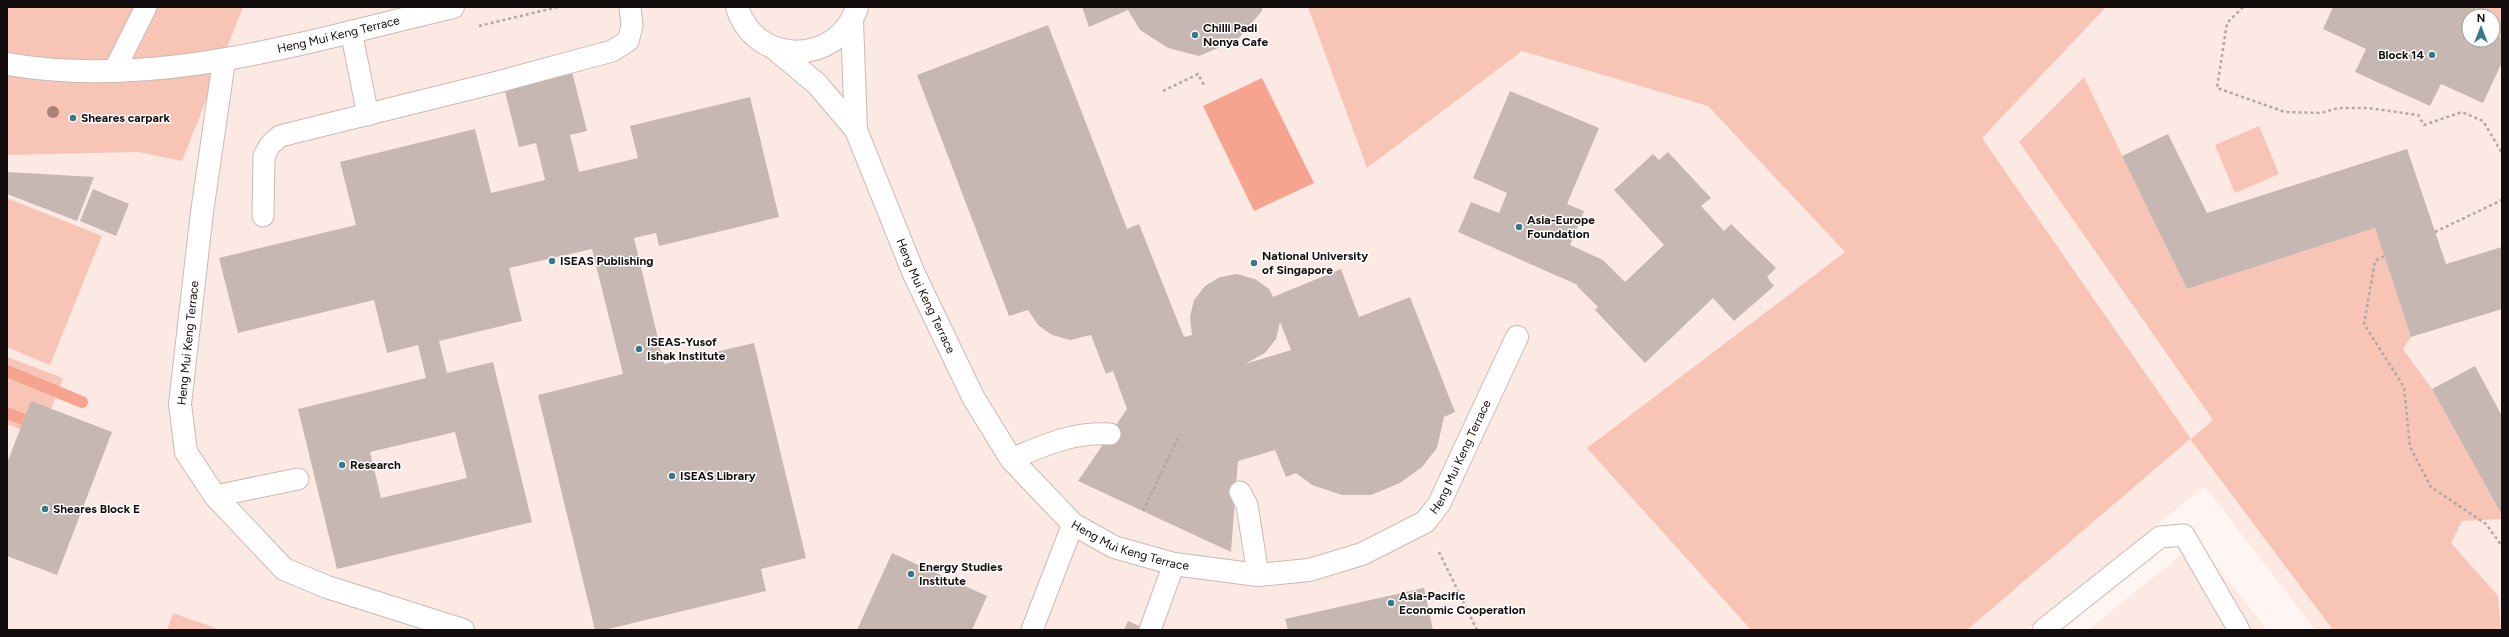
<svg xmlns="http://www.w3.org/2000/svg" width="2509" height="637" font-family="Figtree,sans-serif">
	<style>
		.built { fill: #fde9e4; fill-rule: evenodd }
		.green { fill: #f8c4b6 }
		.water { fill: #f6a48f }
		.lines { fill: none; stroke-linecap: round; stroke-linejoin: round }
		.stream { stroke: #f6a48f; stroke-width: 12 }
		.building { fill: #c6b7b3; fill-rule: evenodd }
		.lane-casing { stroke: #c9bab6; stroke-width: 23 }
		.street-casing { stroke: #c9bab6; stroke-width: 24 }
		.path { stroke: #b0a8a6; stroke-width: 2.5; stroke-dasharray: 3 3; stroke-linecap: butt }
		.lane { stroke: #fff; stroke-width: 21 }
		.street { stroke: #fff; stroke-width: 22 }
		.tree { fill: #ac8075 }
		.poi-dot { fill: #367a89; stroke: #fff; stroke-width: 1.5 }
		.labels { text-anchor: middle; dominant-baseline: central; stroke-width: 3; stroke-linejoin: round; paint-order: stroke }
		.poi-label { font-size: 12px; font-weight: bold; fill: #120d0c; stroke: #fff; text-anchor: start }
		.street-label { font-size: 12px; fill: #120d0c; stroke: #fff }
	</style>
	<rect width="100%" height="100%" fill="#fff5f2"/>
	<g class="built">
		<path d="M 7,7 L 2502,7 L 2502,630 L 2315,630 L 2205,486 L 2026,630 L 7,630 ZM 2469,16 L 2493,16 L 2493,40 L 2469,40 Z"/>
		<polygon points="2197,542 2267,630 2088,630"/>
	</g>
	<g class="green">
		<polygon points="7,7 243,7 182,161 138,152 7,155"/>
		<polygon points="1308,7 2106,7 1982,138 2191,439 2213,420 2019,142 2084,77 2187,289 2375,228 2411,337 2403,349 2432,389 2502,515 2502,519 2462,521 2451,543 2498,596 2501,630 2333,630 2190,439 1967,630 1751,630 1587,448 1845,252 1708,106 1522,51 1367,168"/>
		<polygon points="2476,7 2502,7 2502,39 2493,35 2493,16 2472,16"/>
		<polygon points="2259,126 2279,174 2235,193 2215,145"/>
		<polygon points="7,198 102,236 50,365 7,347"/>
		<polygon points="7,357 63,378 40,437 7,424"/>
		<polygon points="173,613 221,630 167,630"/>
	</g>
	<polygon class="water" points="1262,78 1314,183 1254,211 1203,106"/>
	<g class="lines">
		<g class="stream">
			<polyline points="7,371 82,402"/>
			<polyline points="7,413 38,425"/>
		</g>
	</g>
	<g class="building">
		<polygon points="1082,7 1262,7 1262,11 1237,40 1199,56 1168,48 1140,30 1128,10 1089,27"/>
		<polygon points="2333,7 2476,7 2472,16 2469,16 2469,40 2493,40 2493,35 2502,39 2502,62 2483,103 2441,84 2430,106 2355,72 2366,49 2323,29"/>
		<path d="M 1048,25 L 1127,229 L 1139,224 L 1184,337 L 1192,335 L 1190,317 L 1194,300 L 1205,286 L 1220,277 L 1237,274 L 1255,279 L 1269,289 L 1273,297 L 1341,269 L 1359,317 L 1410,297 L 1455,412 L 1444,417 L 1437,448 L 1422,467 L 1400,483 L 1371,495 L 1342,495 L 1312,485 L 1296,473 L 1286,477 L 1275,450 L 1238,461 L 1231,552 L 1078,481 L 1127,409 L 1113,371 L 1106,374 L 1091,335 L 1070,340 L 1052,335 L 1038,325 L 1028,310 L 1009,316 L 917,75 ZM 1280,322 L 1291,350 L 1245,364 L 1265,353 L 1276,339 Z"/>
		<path d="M 571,68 L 587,131 L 570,135 L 579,172 L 638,158 L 630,126 L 750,97 L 779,217 L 659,246 L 656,233 L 634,238 L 664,364 L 754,343 L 806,558 L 761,569 L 766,591 L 604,630 L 595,630 L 538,395 L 623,374 L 592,249 L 509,268 L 522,321 L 439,341 L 447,373 L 493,362 L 532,522 L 337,569 L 298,409 L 426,378 L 418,345 L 387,353 L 374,300 L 238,333 L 219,258 L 356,225 L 340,162 L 475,129 L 491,193 L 545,180 L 536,143 L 519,147 L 503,84 ZM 455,432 L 467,478 L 381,498 L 370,452 Z"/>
		<polygon points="1510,91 1599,128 1567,204 1584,211 1570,245 1603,260 1625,282 1664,245 1614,190 1653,154 1659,160 1668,152 1711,198 1701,206 1724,231 1731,224 1776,268 1767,277 1774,286 1734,321 1713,298 1645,363 1595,310 1598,307 1577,286 1578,285 1458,232 1471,202 1499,213 1507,193 1473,178"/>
		<polygon points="2168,134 2207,213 2407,149 2446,264 2502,247 2502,309 2411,337 2375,228 2187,289 2122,156"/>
		<polygon points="7,172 94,177 77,221 7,194"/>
		<polygon points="93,189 129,204 116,236 80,221"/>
		<polygon points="2475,366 2502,416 2502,515 2432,389"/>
		<polygon points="31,401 112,432 57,575 7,556 7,463"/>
		<polygon points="892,553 987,596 972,630 857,630"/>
		<polygon points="1424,588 1433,630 1288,630 1285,619"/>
		<polygon points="1128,621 1148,630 1124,630"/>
	</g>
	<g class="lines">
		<g class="lane-casing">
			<g id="lane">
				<polyline points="351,31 368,115"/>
				<polyline points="114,71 146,7"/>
				<polyline points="263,216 264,156 270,145 280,136 494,83 612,51 628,41 632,26 630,7"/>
				<path d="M 1011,459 C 1046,445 1071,432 1110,434"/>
				<polyline points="1240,492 1247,505 1258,575"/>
				<polyline points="215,496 298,479"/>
				<polyline points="1032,630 1073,524"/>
				<polyline points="1150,630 1174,564"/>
				<polyline points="2043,630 2160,537 2184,535 2239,630"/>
			</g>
		</g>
		<g class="street-casing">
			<g id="street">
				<path d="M 737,7 C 755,67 839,66 857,7"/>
				<polyline points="852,21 856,130"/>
				<path id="s1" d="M 775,49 L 817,84 L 856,130 L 914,274 L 973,397 L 1011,459 L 1073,524 L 1114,547 L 1174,564 L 1258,575 L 1309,570 L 1362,554 L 1425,522 L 1439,504 L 1517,337"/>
				<polyline points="224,61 202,212 180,404 186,452 215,496 284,569 327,587 463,630"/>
				<path id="s2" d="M 7,64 C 157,90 308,41 453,7"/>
			</g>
		</g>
		<g class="path">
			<polyline points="2243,7 2227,23 2217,88 2285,112 2321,113 2338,108 2368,108 2418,115 2424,125 2462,112 2483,121 2502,153"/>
			<polyline points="479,26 558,7"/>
			<polyline points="1163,91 1198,74 1204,85"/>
			<polyline points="2435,232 2502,200"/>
			<polyline points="2384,256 2375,261 2364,324 2404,387 2410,447 2431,487 2486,524 2502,546"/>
			<polyline points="1143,511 1180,434"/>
			<polyline points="1439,552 1477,630"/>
		</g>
		<use href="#lane" class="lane"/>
		<use href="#street" class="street"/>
	</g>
	<circle class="tree" cx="53" cy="112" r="6"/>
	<g class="poi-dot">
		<circle cx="1195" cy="35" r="4"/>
		<circle cx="2432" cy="55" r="4"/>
		<circle cx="73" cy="118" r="4"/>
		<circle cx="1519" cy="227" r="4"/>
		<circle cx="552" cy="261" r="4"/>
		<circle cx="1254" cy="263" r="4"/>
		<circle cx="639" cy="349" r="4"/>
		<circle cx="342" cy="465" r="4"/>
		<circle cx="672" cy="476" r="4"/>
		<circle cx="45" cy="509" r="4"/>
		<circle cx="911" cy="574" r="4"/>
		<circle cx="1391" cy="603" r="4"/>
	</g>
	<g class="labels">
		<g class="poi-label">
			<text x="1203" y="28">Chilli Padi<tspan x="1203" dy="14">Nonya Cafe</tspan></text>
			<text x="2424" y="55" text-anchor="end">Block 14</text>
			<text x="81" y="118">Sheares carpark</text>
			<text x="1527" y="220">Asia-Europe<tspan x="1527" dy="14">Foundation</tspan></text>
			<text x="1262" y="256">National University<tspan x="1262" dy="14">of Singapore</tspan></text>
			<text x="560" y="261">ISEAS Publishing</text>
			<text x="647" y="342">ISEAS-Yusof<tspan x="647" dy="14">Ishak Institute</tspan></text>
			<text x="350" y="465">Research</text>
			<text x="680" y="476">ISEAS Library</text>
			<text x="53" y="509">Sheares Block E</text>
			<text x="919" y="567">Energy Studies<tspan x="919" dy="14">Institute</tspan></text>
			<text x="1399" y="596">Asia-Pacific<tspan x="1399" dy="14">Economic Cooperation</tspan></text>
		</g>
		<g class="street-label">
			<text stroke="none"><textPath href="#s2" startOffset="335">Heng Mui Keng Terrace</textPath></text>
			<text stroke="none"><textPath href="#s1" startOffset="295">Heng Mui Keng Terrace</textPath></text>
			<text transform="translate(188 343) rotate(-84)">Heng Mui Keng Terrace</text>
			<text stroke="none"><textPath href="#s1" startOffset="1015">Heng Mui Keng Terrace</textPath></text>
			<text stroke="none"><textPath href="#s1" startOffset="631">Heng Mui Keng Terrace</textPath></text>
		</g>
	</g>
	<rect width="2509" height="637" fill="none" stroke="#120d0c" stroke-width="16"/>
	<g transform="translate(2481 28)"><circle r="19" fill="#ffffff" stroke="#a09e9e"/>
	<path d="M0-3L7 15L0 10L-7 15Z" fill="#367a89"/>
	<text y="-6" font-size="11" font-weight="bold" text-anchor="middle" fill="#120d0c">N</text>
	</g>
</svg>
